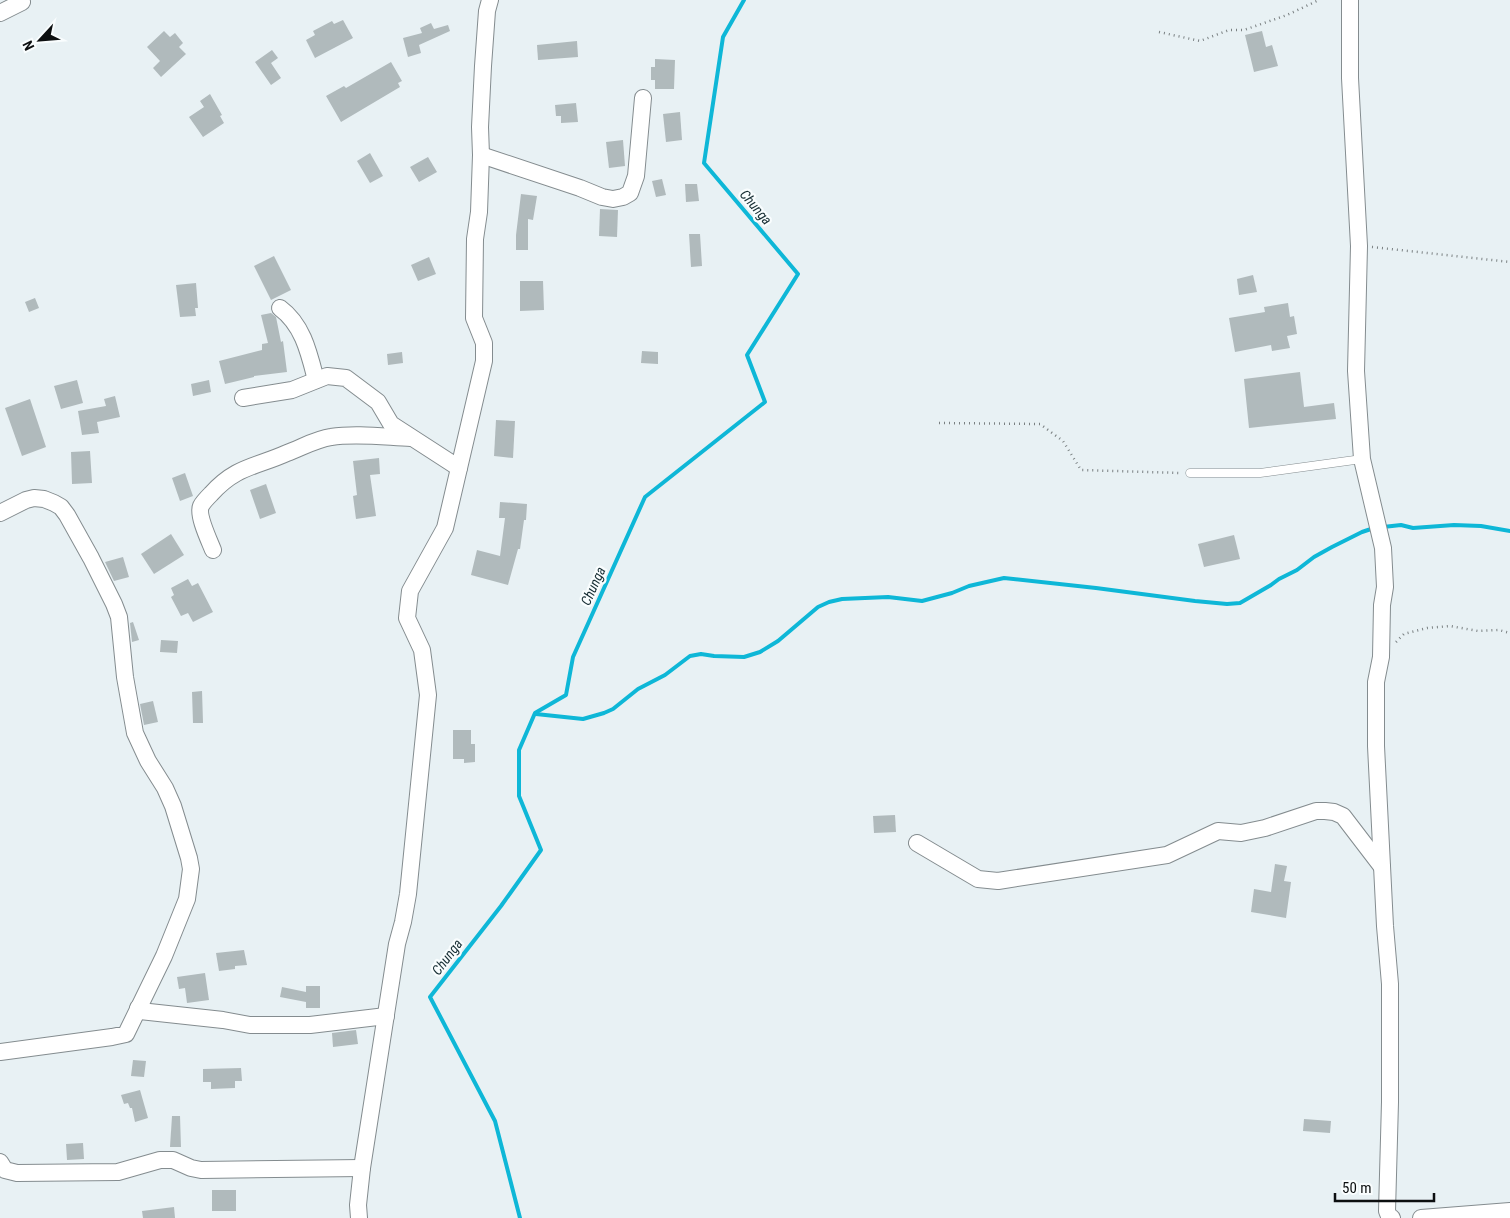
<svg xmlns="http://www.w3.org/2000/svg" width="1510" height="1218" font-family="'Roboto Condensed',sans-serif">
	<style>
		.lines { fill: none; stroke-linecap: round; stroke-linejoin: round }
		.stream { stroke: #0eb7d7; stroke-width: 4 }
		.building { fill: #b0babc }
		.lane-casing { stroke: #848c8f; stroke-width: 9 }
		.street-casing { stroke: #848c8f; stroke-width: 18 }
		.path { stroke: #7a8082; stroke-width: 2.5; stroke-dasharray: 1 4; stroke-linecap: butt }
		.lane { stroke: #fff; stroke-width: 8 }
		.street { stroke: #fff; stroke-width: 16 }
		.labels { text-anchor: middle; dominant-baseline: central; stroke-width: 4.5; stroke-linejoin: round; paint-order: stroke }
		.water-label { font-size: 14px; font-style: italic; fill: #162d33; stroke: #f9fdfe }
	</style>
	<rect width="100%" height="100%" fill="#e8f1f4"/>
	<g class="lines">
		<g class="stream">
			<polyline points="1383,527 1401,525 1413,528 1454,525 1481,526 1510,531"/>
			<polyline points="536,714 583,719 604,713 613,709 638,689 665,675 690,656 701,654 714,656 744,657 760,652 778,641 818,607 829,602 842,599 888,597 922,601 952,593 969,586 1004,578 1096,588 1195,601 1227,604 1240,603 1271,585 1279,579 1297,570 1314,557 1332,547 1362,532 1374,528"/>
			<polyline points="520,1218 495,1121 430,997 501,906 541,850 519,796 519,750 535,713 566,695 573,657 645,497 765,402 747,355 798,274 704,163 723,37 744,0"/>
		</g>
	</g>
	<g class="building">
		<polygon points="343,20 353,38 315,58 306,40 315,35 313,31 332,21 334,24"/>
		<polygon points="431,23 434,29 448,25 450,31 419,45 421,53 408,57 403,38 422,33 420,28"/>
		<polygon points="164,31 170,37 175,33 183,43 179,47 186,54 161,77 153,68 160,61 147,47"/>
		<polygon points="1262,31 1266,47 1272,45 1278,66 1254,72 1245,35"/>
		<polygon points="577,41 578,57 538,60 537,45"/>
		<polygon points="272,50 278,58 271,63 281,78 271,85 255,62"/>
		<polygon points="655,59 675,60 674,89 655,89 655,80 651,80 651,67 655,67"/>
		<polygon points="391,62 402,81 398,83 400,87 341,122 326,96 344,86 346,88"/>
		<polygon points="210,94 222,115 220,116 224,123 203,137 189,117 204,107 200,101"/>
		<polygon points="576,103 578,122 561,123 561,116 556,116 555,105"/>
		<polygon points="680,112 682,140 666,142 663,114"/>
		<polygon points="623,140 625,166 609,168 606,142"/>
		<polygon points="370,153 383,176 370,183 357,161"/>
		<polygon points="428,157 437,172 419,182 410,167"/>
		<polygon points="662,179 666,195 656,197 652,181"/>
		<polygon points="685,184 697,184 699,201 686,202"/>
		<polygon points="521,194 537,196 533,220 528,219 528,250 516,250 516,235"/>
		<polygon points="600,209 618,210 617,237 599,236"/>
		<polygon points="689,234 700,234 702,266 691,267"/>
		<polygon points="274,256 291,290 271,300 254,266"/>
		<polygon points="429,257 436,274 418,281 411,265"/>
		<polygon points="1253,275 1257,292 1239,295 1237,279"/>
		<polygon points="520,281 543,281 544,310 520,311"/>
		<polygon points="196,283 198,308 195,308 196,316 180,317 176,285"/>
		<polygon points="35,298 39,308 29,312 25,302"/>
		<polygon points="1288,303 1290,317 1294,316 1297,334 1287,336 1290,348 1272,351 1271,345 1235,352 1229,318 1265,312 1264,307"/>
		<polygon points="271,313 276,317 281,342 283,341 287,372 254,376 254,377 225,384 219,361 262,350 262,344 268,343 261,315"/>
		<polygon points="642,351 658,352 658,364 641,363"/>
		<polygon points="402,352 403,363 388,365 387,354"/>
		<polygon points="1300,372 1304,407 1334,403 1336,419 1249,428 1244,379"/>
		<polygon points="77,380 83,403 61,409 54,386"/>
		<polygon points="209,380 211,392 193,396 191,384"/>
		<polygon points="115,396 120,417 97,422 99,433 82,435 78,411 106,406 104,399"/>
		<polygon points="30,399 46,447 22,456 5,408"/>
		<polygon points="496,420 515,421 513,458 494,456"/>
		<polygon points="90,451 92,483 72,484 71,452"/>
		<polygon points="379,458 380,474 370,475 376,516 356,519 353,496 357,495 353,461"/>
		<polygon points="185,473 193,496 180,501 172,478"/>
		<polygon points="266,484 276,513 260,519 250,490"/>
		<polygon points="500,502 527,504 526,520 524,520 520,549 518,549 508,585 471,575 477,550 500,556 505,518 499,518"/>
		<polygon points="171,534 184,555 154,574 141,554"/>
		<polygon points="1234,535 1240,559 1204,567 1198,544"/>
		<polygon points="123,557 129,577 114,581 105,562"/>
		<polygon points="188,579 192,586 198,583 213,612 193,622 188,613 181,616 171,597 174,595 171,588"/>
		<polygon points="133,622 139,640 132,642 130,623"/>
		<polygon points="161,640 178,641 177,653 160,652"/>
		<polygon points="202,691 203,723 193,723 192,692"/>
		<polygon points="153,701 158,722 144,725 140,704"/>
		<polygon points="453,730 471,730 471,744 475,744 475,762 464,763 464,759 453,759"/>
		<polygon points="895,815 896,832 874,833 873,816"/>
		<polygon points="1275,864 1287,866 1284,881 1291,882 1286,918 1251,912 1254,889 1271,892"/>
		<polygon points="244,950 247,965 235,966 235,969 219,971 216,953"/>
		<polygon points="205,973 209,1000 187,1003 185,988 179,989 177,977"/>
		<polygon points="306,986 320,986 320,1008 306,1008 306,1002 280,997 282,987 306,992"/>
		<polygon points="356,1030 358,1044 333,1047 332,1033"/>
		<polygon points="133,1060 146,1061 144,1077 131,1076"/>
		<polygon points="241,1068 242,1081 235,1081 235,1088 211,1089 211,1082 203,1082 203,1069"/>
		<polygon points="140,1090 148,1118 135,1122 132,1108 130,1108 128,1103 124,1104 121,1095"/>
		<polygon points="172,1116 180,1116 181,1147 170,1147"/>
		<polygon points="1304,1119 1331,1121 1330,1133 1303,1131"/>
		<polygon points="83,1143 84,1159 67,1160 66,1144"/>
		<rect x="212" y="1190" width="24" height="21"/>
		<polygon points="174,1207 175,1218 143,1218 142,1211"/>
	</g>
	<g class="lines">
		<g class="lane-casing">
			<polyline id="lane" points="1190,473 1260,473 1362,459"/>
		</g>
		<g class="street-casing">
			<g id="street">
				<polyline points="1350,0 1350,78 1359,246 1356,371 1362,459 1383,548 1385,587 1382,605 1381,657 1376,682 1376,746 1385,926 1390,984 1390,1102 1387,1211 1389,1216 1392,1218"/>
				<polyline points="0,13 22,2"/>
				<polyline points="481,155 580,188 602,197 613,199 623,197 630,193 636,176 643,98"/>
				<path d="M 280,308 C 303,325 309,353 316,380"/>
				<polyline points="243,398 292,390 327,376 346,378 378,402 391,424 459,468"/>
				<polyline points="0,513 26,500 34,498 44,499 54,503 61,507 67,515 91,558 114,604 119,617 125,677 135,733 148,761 165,788 173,806 189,858 191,869 187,899 164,956 126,1034 112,1037 0,1052"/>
				<path d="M 213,550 C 209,540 197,515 201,506 C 203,502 207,498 211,494 C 236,466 256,467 287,453 C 301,448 316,439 331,437 C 356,433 386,437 411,438"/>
				<polyline points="917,843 978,879 998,881 1167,855 1218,831 1241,833 1265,828 1316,811 1325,811 1334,812 1343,816 1382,867"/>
				<polyline points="138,1008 140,1011 223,1020 250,1025 310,1025 386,1016"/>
				<polyline points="0,1162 5,1170 17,1173 118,1172 160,1160 173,1160 191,1168 201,1170 362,1168"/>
				<polyline points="359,1218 358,1205 362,1168 397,944 403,922 408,894 428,695 422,650 407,618 410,591 445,528 484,361 484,343 474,318 475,239 479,212 481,155 480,127 483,66 487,11 490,0"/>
				<polyline points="1421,1218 1510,1211"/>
			</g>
		</g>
		<g class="path">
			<polyline points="1159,32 1200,41 1229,30 1244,30 1287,15 1319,0"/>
			<polyline points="1372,247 1510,262"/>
			<polyline points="939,423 1040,424 1063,441 1081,470 1181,473"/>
			<polyline points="1396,642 1404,634 1427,628 1450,626 1478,631 1499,630 1510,633"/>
		</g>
		<use href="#lane" class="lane"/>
		<use href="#street" class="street"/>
	</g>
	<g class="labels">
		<g class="water-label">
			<text transform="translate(756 207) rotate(50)">Chunga</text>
			<text transform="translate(593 586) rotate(-66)">Chunga</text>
			<text transform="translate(447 957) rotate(-53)">Chunga</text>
		</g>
	</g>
	<g transform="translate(40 40) rotate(244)" stroke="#f9fdfe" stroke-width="4" paint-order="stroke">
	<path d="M0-4L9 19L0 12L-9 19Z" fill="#0c0f10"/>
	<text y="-8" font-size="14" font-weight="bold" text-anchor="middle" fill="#0c0f10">N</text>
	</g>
	<path d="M1335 1193v8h99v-8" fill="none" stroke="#0c0f10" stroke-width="2.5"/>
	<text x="1342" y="1193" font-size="15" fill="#0c0f10" stroke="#f9fdfe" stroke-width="4" paint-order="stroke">50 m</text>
</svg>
